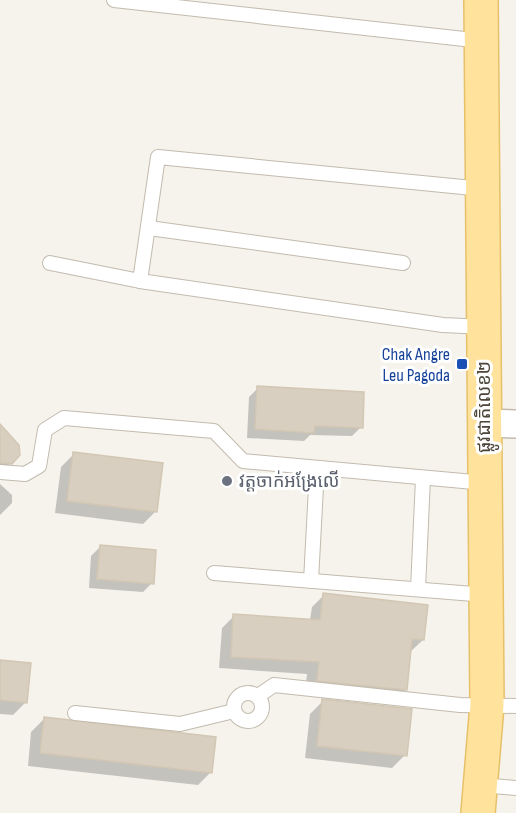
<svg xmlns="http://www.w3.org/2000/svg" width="516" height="813" font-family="'Sofia Sans Condensed','Noto Sans Khmer',sans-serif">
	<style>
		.shadow { fill: #0003 }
		.building { fill: #d8cfc1; stroke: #d3c7b4; stroke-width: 1.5 }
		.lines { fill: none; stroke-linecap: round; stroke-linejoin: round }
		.service-casing { stroke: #c2bbae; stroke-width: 16 }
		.minor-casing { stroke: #c2bbae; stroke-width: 30 }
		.primary-casing { stroke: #e6c16a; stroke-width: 36 }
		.service { stroke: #fff; stroke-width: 14 }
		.minor { stroke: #fff; stroke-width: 27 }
		.primary { stroke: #ffe39c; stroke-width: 33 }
		.transit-dot { fill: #1a4fb4; stroke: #fff; stroke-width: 2 }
		.worship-dot { fill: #6b7280; stroke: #fff; stroke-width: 2 }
		.labels { text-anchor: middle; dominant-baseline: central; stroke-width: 6; stroke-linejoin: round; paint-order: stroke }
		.transit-label { font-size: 18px; fill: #164399; stroke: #fff; text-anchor: end }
		.street-label { font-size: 18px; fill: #4b4439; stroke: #fff }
		.worship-label { font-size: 18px; fill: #5b616d; stroke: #fff; text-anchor: start }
	</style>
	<rect width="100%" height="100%" fill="#f6f3ec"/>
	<g class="shadow">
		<polygon points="258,388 361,427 352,436 310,435 304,441 247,438 249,397"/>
		<polygon points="0,437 11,463 1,472 0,472"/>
		<polygon points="74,454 156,511 143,524 55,513 61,467"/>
		<polygon points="0,484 12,495 12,503 0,515"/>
		<polygon points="100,547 152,583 143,592 89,588 91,556"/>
		<polygon points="324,595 423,640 410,652 405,690 393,702 305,692 307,674 219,668 222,628 234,616 310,620 312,607"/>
		<polygon points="0,661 26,702 13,715 0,714"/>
		<polygon points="323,701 405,755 392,768 305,758 310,714"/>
		<polygon points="44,719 211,772 198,785 28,766 31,732"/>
	</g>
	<g class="building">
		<polygon points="257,386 364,392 363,428 315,426 314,433 255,429"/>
		<polygon points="0,424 19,445 20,455 12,464 0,463"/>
		<polygon points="73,452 163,463 157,512 67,501"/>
		<polygon points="100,545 156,550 154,584 97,579"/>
		<polygon points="323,593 428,605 424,640 412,639 407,690 317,681 319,662 231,657 233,614 320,620"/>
		<polygon points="0,660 31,663 27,703 0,700"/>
		<polygon points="322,699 412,709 407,756 317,746"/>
		<polygon points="44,717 216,737 212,773 40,753"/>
	</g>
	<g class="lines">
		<g class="service-casing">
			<g id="service">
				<polyline points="114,0 482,41"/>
				<polyline points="149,228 403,263"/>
				<polyline points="50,263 140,281 158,157 483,189"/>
				<polyline points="140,281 443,325 484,327"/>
				<polyline points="0,472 25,474 39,466 45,430 64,418 214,431 243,461 485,483"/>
				<polyline points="214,573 486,595"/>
				<polyline points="311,581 317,468"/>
				<polyline points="418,589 423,478"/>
				<circle cx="248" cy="707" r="14"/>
				<polyline points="258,696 274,685 460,705 516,706"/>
				<polyline points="75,713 180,724 234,711"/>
				<polyline points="481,785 516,788"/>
			</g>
		</g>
		<g class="minor-casing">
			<polyline id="minor" points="484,423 516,424"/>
		</g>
		<g class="primary-casing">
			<polyline id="primary" points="478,813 487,705 481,0"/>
		</g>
		<use href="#service" class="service"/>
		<use href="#minor" class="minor"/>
		<use href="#primary" class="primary"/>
	</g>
	<rect class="transit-dot" x="456" y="358" width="12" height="12" rx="3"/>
	<circle class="worship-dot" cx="227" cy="481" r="6"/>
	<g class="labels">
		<g class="transit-label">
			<text x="450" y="354">Chak Angre<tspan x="450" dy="21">Leu Pagoda</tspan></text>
		</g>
		<g class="street-label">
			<text transform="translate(484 407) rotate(-90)">ផ្លូវជាតិលេខ២</text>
		</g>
		<g class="worship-label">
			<text x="239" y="481">វត្តចាក់អង្រែលើ</text>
		</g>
	</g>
</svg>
